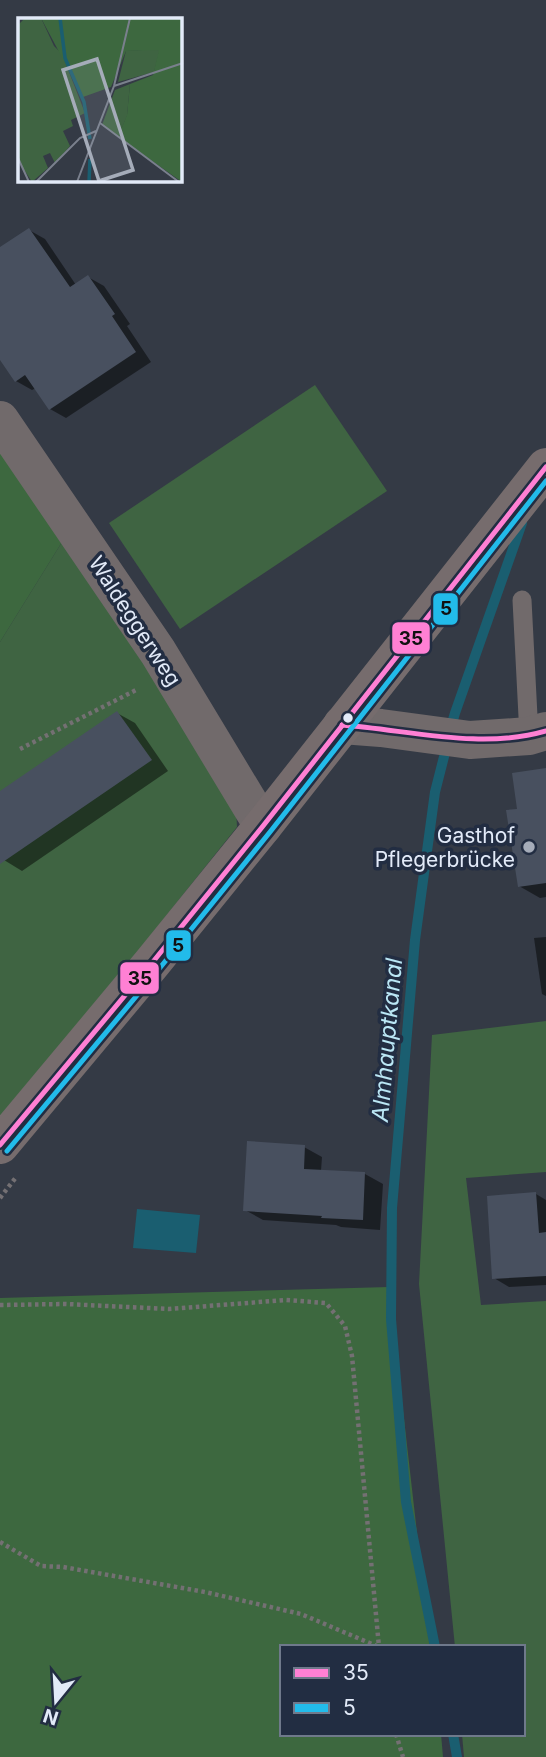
<svg xmlns="http://www.w3.org/2000/svg" width="546" height="1757" font-family="Inter,sans-serif">
	<style>
		.green { fill: #3f6442 }
		.forest { fill: #3d683f }
		.water { fill: #1a5e70 }
		.shadow { fill: #0007 }
		.lines { fill: none; stroke-linecap: round; stroke-linejoin: round }
		.stream { stroke: #1a5e70; stroke-width: 10 }
		.building { fill: #48505f }
		.path { stroke: #747073; stroke-width: 4.5; stroke-dasharray: 3.5 3.5; stroke-linecap: butt }
		.service { stroke: #716a6b; stroke-width: 19 }
		.minor { stroke: #716a6b; stroke-width: 38 }
		.tertiary { stroke: #716a6b; stroke-width: 38 }
		.secondary { stroke: #766c6d; stroke-width: 38 }
		.bus-1-casing { stroke: #222d42; stroke-width: 10 }
		.bus-2-casing { stroke: #222d42; stroke-width: 10 }
		.bus-1 { stroke: #ff80d4; stroke-width: 5 }
		.bus-2 { stroke: #22bbea; stroke-width: 5 }
		.bus-dot { fill: #e2eaf8; stroke: #222d42; stroke-width: 2.5 }
		.poi-dot { fill: #a5acb9; stroke: #222d42; stroke-width: 2.5 }
		.labels { text-anchor: middle; dominant-baseline: central; stroke-width: 7; stroke-linejoin: round; paint-order: stroke }
		.street-label { font-size: 21px; fill: #e2eaf8; stroke: #222d42 }
		.poi-label { font-size: 21px; fill: #e2eaf8; stroke: #222d42; text-anchor: end }
		.water-label { font-size: 23px; font-style: italic; fill: #bbe7f5; stroke: #222d42 }
		.inset-river { fill: none; stroke: #1a5e70; stroke-width: 3.5 }
		.inset-road { fill: none; stroke: #7a808d; stroke-width: 2 }
		.view { fill: #a5acb9; fill-opacity: 0.15; stroke: #a5acb9; stroke-width: 3.5 }
		.inset-edge { fill: none; stroke: #e2eaf8; stroke-width: 3.5 }
		.line-badge { stroke: #222d42; stroke-width: 2.5 }
		.pale-badge-label { font-size: 19px; text-anchor: middle; font-weight: bold; fill: #111 }
	</style>
	<rect width="100%" height="100%" fill="#343a45"/>
	<g class="green">
		<polygon points="315,385 387,491 180,629 109,523"/>
		<polygon points="67,534 235,790 237,827 130,961 0,1116 0,642"/>
		<polygon points="546,1021 546,1172 466,1178 481,1305 546,1301 546,1757 464,1757 462,1734 523,1734 523,1647 455,1647 419,1284 432,1035"/>
	</g>
	<g class="forest">
		<polygon points="0,445 67,534 0,642"/>
		<polygon points="389,1287 430,1647 282,1647 282,1734 441,1734 443,1757 0,1757 0,1298"/>
	</g>
	<polygon class="water" points="137,1209 200,1215 196,1253 133,1248"/>
	<g class="shadow">
		<polygon points="29,230 45,239 76,285 88,277 104,286 130,324 127,326 151,362 66,418 50,409 36,388 32,390 16,381 0,357 0,249"/>
		<polygon points="117,713 135,723 168,771 22,871 4,860 0,854 0,793"/>
		<polygon points="546,770 546,897 540,898 519,886 519,810"/>
		<polygon points="546,937 546,996 542,994 534,938"/>
		<polygon points="304,1147 322,1157 321,1171 365,1174 383,1184 380,1230 341,1227 336,1225 263,1220 245,1210"/>
		<polygon points="536,1194 546,1200 546,1285 509,1287 494,1278"/>
	</g>
	<g class="lines">
		<g class="stream">
			<polyline points="450,730 455,713 522,523"/>
			<polyline points="435,1647 406,1502 391,1319 392,1208 415,940 435,792 447,745"/>
			<polyline points="453,1734 457,1757"/>
		</g>
	</g>
	<g class="building">
		<polygon points="29,228 70,287 88,275 115,314 112,316 136,352 49,410 25,375 15,382 0,360 0,247"/>
		<polygon points="117,711 152,760 0,864 0,791"/>
		<polygon points="546,768 546,883 518,887 506,810 517,809 512,773"/>
		<polygon points="247,1141 305,1145 304,1169 365,1172 363,1220 321,1218 322,1216 243,1211"/>
		<polygon points="536,1192 539,1233 546,1232 546,1276 492,1279 487,1196"/>
	</g>
	<g class="lines">
		<g class="path">
			<polyline points="20,749 138,689"/>
			<polyline points="0,1198 17,1176"/>
			<polyline points="0,1305 66,1304 169,1309 286,1300 326,1303 345,1326 352,1356 379,1647"/>
			<polyline points="0,1542 41,1566 63,1567 205,1592 301,1614 379,1647"/>
			<polyline points="396,1734 403,1757"/>
		</g>
		<polyline class="service" points="522,600 529,736"/>
		<polyline class="minor" points="0,420 158,652 263,826"/>
		<polyline class="tertiary" points="342,725 381,728 470,740 529,736 546,731"/>
		<polyline class="secondary" points="0,1145 152,963 263,826 546,467"/>
		<g class="bus-1-casing">
			<g id="bus-1">
				<path d="M 342,725 C 409,730 481,750 546,731"/>
				<polyline points="0,1145 152,963 263,826 546,467"/>
			</g>
		</g>
		<g class="bus-2-casing">
			<polyline id="bus-2" points="7,1151 159,969 270,832 546,481"/>
		</g>
		<use href="#bus-1" class="bus-1"/>
		<use href="#bus-2" class="bus-2"/>
	</g>
	<circle class="bus-dot" cx="348" cy="718" r="6"/>
	<circle class="poi-dot" cx="529" cy="847" r="7"/>
	<g class="labels">
		<g class="street-label">
			<text transform="translate(135 621) rotate(57)">Waldeggerweg</text>
		</g>
		<g class="poi-label">
			<text x="515" y="835">Gasthof<tspan x="515" dy="24">Pflegerbrücke</tspan></text>
		</g>
		<g class="water-label">
			<text transform="translate(387 1040) rotate(-85)">Almhauptkanal</text>
		</g>
	</g>
	<g transform="translate(18 18)">
		<rect width="164" height="164" fill="#343a45"/>
		<path d="M 7,0 L 23,0 L 36,28 L 44,36 L 67,95 L 53,102 L 55,108 L 45,113 L 52,128 L 37,145 L 32,135 L 25,138 L 30,150 L 14,164 L 0,142 L 0,7 ZM 142,31 L 136,54 L 100,64 L 108,33 ZM 112,66 L 109,98 L 100,119 L 84,107 L 97,72 Z" fill="#3f6442"/>
		<path d="M 23,0 L 164,0 L 164,164 L 100,119 L 109,97 L 112,66 L 135,57 L 141,32 L 108,33 L 93,69 L 65,79 Z" fill="#3d683f"/>
		<path class="inset-river" d="M 42,0 L 47,40 L 66,84 L 72,121M 71,164 L 72,141"/>
		<path class="inset-road" d="M 96,68 L 165,45M 82,105 L 161,164M 0,140 L 11,164M 18,164 L 62,120 L 78,113M 59,164 L 96,68 L 112,0"/>
		<path class="view" d="M 79,41 L 115,152 L 81,163 L 45,52 Z"/>
		<rect width="164" height="164" class="inset-edge"/>
	</g>
	<g class="line-badge">
		<rect x="432" y="592" width="27" height="34" rx="7" fill="#22bbea"/>
		<rect x="391" y="621" width="40" height="34" rx="7" fill="#ff80d4"/>
		<rect x="165" y="929" width="27" height="33" rx="7" fill="#22bbea"/>
		<rect x="119" y="961" width="41" height="34" rx="7" fill="#ff80d4"/>
	</g>
	<g class="pale-badge-label">
		<text x="446" y="615">5</text>
		<text x="411" y="645">35</text>
		<text x="178" y="952">5</text>
		<text x="140" y="985">35</text>
	</g>
	<rect x="280" y="1645" width="245" height="91" fill="#222d42" stroke="#6f798b" stroke-width="2"/>
	<rect x="294" y="1668" width="35" height="10" fill="#ff80d4" stroke="#6f798b" stroke-width="2"/>
	<text x="343" y="1680" font-size="21" fill="#e2eaf8">35</text>
	<rect x="294" y="1703" width="35" height="10" fill="#22bbea" stroke="#6f798b" stroke-width="2"/>
	<text x="343" y="1715" font-size="21" fill="#e2eaf8">5</text>
	<g transform="translate(56 1701) rotate(198)" stroke="#222d42" stroke-width="5" paint-order="stroke">
	<path d="M0-5L12 26L0 18L-12 26Z" fill="#e2eaf8"/>
	<text y="-10" font-size="19" font-weight="bold" text-anchor="middle" fill="#e2eaf8">N</text>
	</g>
</svg>
